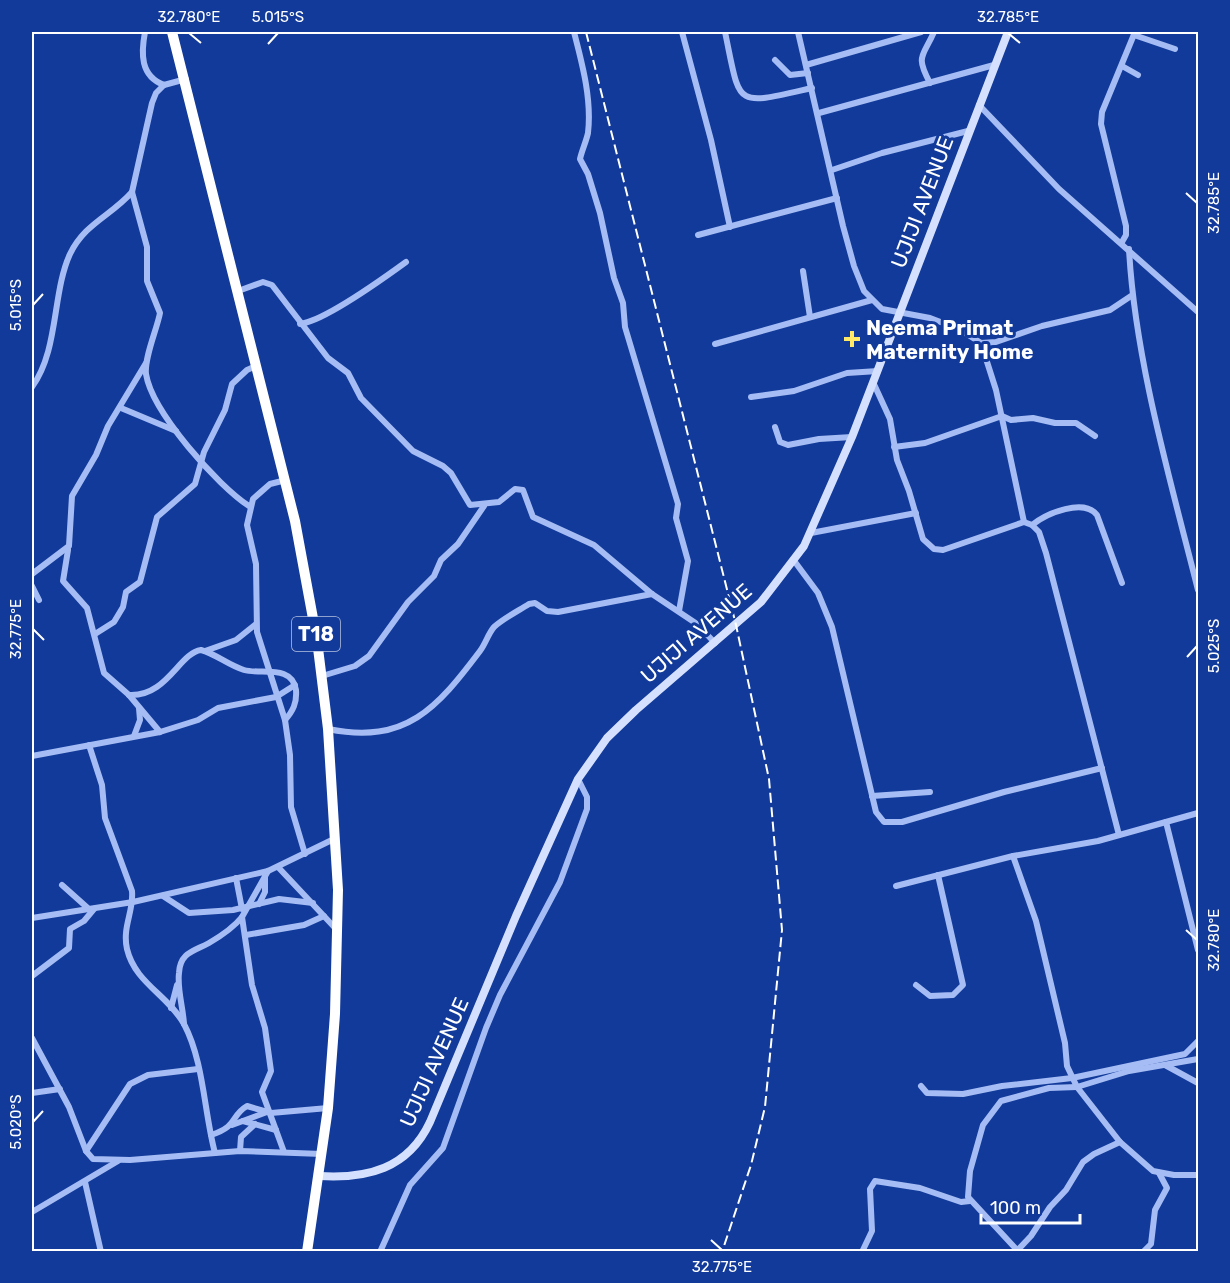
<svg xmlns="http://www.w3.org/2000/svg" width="1230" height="1283" font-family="Rubik,sans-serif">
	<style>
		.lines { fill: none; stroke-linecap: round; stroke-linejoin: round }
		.street { stroke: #a5bdf4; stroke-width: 6 }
		.secondary { stroke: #d4e0fd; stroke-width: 8 }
		.highway { stroke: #fff; stroke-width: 10 }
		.rail { stroke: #fff; stroke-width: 2; stroke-dasharray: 10 4.5; stroke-linecap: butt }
		.ticks { fill: none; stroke: #fff; stroke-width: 2 }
		.poi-dot { fill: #ffe967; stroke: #123a9a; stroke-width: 2 }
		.labels { text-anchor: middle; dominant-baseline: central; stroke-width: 6; stroke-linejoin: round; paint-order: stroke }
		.shield { fill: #123a9a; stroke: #b8c4e1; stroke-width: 1.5 }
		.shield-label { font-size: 20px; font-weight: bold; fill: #fff }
		.street-label { font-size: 21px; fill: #fff; stroke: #123a9a }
		.poi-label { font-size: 21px; font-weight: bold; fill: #fff; stroke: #123a9a; text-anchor: start }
		.neatline { fill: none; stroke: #fff; stroke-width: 2 }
		.ticks-label { font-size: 15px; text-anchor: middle; fill: #fff }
	</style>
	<rect width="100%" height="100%" fill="#123a9a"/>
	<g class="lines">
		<g class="street">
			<path d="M 145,32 C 141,53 140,76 164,85 L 186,79"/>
			<path d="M 574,32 C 582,63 592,99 588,133 C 586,142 582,150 580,159 L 588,174 L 600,213 L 614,278 L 623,303 L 625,327 L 678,504 L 676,518 L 688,561 L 679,611"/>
			<polyline points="682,32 711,140 730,227"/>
			<path d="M 725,32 C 741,108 733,106 812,88"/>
			<polyline points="798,32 843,226 854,266 864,291 882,309 930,318 959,329 981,343 996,390 1024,522"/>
			<polyline points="1134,35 1175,49"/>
			<polyline points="775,60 790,75 808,73"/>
			<polyline points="806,65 921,32"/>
			<polyline points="1122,66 1138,75"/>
			<path d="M 930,83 C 915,55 923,57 934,32"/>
			<path d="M 164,85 L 156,93 L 152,103 L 132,192 L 147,247 L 147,281 L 160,313 C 157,329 144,358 146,374 C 152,412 218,486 249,506"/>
			<polyline points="979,105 1059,189 1198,312"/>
			<polyline points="819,113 994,65"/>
			<polyline points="832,170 882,153 968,131"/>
			<polyline points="698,235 837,198"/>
			<polyline points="1122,242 1126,235 1126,226 1101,124 1102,112 1135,32"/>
			<path d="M 1129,249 C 1135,361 1171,482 1198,590"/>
			<polyline points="803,271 810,317"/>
			<polyline points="238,291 263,282 272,285 328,358 348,373 361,398 413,451 443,466 451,473 470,505 499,502 515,489 523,490 533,517 594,545 652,594 697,624 715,643"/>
			<path d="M 300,324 C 324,321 384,278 406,262"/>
			<polyline points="981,343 996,342 1042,326 1110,310 1131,296"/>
			<polyline points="715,344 872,300"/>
			<polyline points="873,382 890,419 897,460 909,491 923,539 934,549 943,550 1024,522 1032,525 1039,532 1046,553 1119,835"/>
			<path d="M 32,387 C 59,350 52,293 70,254 C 85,223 111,216 132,192"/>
			<polyline points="751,397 794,391 847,373 878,371"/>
			<polyline points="121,408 176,431"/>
			<polyline points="775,427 780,442 788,445 819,439 852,437"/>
			<polyline points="894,447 925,443 1002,416 1011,420 1033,418 1055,423 1076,423 1095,436"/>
			<polyline points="286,480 270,484 253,499 247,525 256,564 257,632 285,720 290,755 291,807 305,854"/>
			<path d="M 1032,525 C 1047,513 1084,498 1097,515 L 1122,583"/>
			<polyline points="811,533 916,513"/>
			<polyline points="68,550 63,581 87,608 104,673 129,695 160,732"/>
			<polyline points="795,562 818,593 832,627 876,812 884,822 902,822 1004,792 1102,768"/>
			<polyline points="32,574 69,546 72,496 96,455 108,426 146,363"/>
			<polyline points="32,586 39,600"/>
			<polyline points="95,634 114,622 123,607 126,592 140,582 157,517 195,484 204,452 225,410 232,384 247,370 256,366"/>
			<polyline points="205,651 236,640 256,624"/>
			<polyline points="322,676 355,666 369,656 408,602 434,576 441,560 458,544 484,506"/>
			<path d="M 129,695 C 167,697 179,653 201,650 C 216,654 228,665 244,670 C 261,675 292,664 296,690 C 297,703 293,711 285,720"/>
			<path d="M 328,729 C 406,745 437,708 480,651 C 486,643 488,634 494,627 C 504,618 518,611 529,604 L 535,603 L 547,611 L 558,612 L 652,594"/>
			<polyline points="134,736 140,720 139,708"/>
			<path d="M 89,745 L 102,785 L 105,818 L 132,891 C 134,911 122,927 127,949 C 135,983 168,995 184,1024 C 204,1062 204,1112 215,1153"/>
			<polyline points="32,756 160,732 198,720 218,708 276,697 295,685"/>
			<polyline points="872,796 930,792"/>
			<polyline points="1166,822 1198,950"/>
			<polyline points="1013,856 1036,921 1065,1043 1067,1066 1077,1087 1120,1142 1153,1171 1174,1175 1198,1175"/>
			<polyline points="278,867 337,930"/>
			<polyline points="268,871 242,917 252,985 265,1028 271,1071 262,1092 284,1152"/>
			<polyline points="236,878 242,909"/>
			<polyline points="62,885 90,910"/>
			<polyline points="896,886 1013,856 1098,841 1198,813"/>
			<polyline points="163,896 189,913 233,910 279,899 313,903"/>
			<polyline points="259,904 265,892 265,876"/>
			<polyline points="32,918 133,902 268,871 336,838"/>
			<polyline points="246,935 304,925 324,916"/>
			<polyline points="32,976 69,948 70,929 84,921 94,909"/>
			<polyline points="916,985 930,996 953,995 963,985 938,875"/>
			<polyline points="171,1008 177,985"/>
			<path d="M 184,1024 C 183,1007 177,989 179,973 C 180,952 195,951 209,943 C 221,936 234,927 242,917"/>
			<polyline points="32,1038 69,1107 86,1151 93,1159 130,1160 240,1151 322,1154"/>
			<polyline points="1165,1065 1198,1083"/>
			<polyline points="921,1086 927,1093 963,1094 1002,1086 1072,1078 1185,1054 1198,1041"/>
			<polyline points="32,1093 60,1089"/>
			<polyline points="243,1121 276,1130"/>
			<polyline points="232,1125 267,1112"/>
			<path d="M 211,1135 C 239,1126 230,1116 247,1106 L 271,1113 L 328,1108"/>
			<polyline points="86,1151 130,1084 148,1075 198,1069"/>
			<polyline points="240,1151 241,1137 255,1124"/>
			<polyline points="85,1182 101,1252"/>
			<polyline points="32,1212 118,1161"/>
			<polyline points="1017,1250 968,1197 970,1171 983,1125 1001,1101 1049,1088 1077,1087 1129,1071 1198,1059"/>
			<polyline points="380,1252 410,1185 443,1148 486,1028 500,995 560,882 587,809 587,797 578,779"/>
			<polyline points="862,1252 872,1231 870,1189 875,1181 920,1188 961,1202 970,1201"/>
			<polyline points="1016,1252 1031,1236 1050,1207 1066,1190 1083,1162 1094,1154 1120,1142"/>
			<polyline points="1143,1252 1151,1244 1155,1210 1167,1188 1159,1173"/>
		</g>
		<path class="secondary" d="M 319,1176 C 367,1179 408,1169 430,1122 L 516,916 L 578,779 L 607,738 L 636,710 L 761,602 L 804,546 L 852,437 L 1008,32"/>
		<polyline class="highway" points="172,32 295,521 317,640 328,729 338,890 335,1014 328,1108 307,1252"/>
		<polyline class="rail" points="586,32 736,625 769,779 782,930 765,1107 751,1165 722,1252"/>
	</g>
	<path class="ticks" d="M 189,33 L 201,43M 1008,33 L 1020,43M 268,44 L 278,33M 1186,193 L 1197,203M 33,305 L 43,294M 33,629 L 44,640M 1187,657 L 1197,646M 1186,930 L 1197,940M 33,1122 L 43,1111M 711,1240 L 722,1250"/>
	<path class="poi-dot" d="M849 330h6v6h6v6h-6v6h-6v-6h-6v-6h6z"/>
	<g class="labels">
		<rect class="shield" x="292" y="617" width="48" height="34" rx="4.5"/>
		<g class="shield-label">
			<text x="316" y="634">T18</text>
		</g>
		<g class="street-label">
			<text transform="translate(922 202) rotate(-69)">UJIJI AVENUE</text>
			<text transform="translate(696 633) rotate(-41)">UJIJI AVENUE</text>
			<text transform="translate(434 1062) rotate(-66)">UJIJI AVENUE</text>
		</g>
		<g class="poi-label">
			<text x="866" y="327">Neema Primat<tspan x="866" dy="24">Maternity Home</tspan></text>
		</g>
	</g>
	<rect width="1230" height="1283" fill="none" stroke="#123a9a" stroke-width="66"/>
	<path d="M981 1214v9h99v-9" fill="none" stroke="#ffffff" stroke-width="3"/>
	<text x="990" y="1214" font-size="18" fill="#ffffff" stroke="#123a9a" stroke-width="4.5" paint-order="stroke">100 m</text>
	<rect x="33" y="33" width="1164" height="1217" class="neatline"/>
	<g class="ticks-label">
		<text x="189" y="22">32.780°E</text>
		<text x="278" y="22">5.015°S</text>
		<text x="1008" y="22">32.785°E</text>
		<text transform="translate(1214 203) rotate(-90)" y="5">32.785°E</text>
		<text transform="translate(16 305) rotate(-90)" y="5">5.015°S</text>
		<text transform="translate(16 629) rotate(-90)" y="5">32.775°E</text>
		<text transform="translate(1214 646) rotate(-90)" y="5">5.025°S</text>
		<text transform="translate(1214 940) rotate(-90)" y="5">32.780°E</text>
		<text transform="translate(16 1122) rotate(-90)" y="5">5.020°S</text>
		<text x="722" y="1272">32.775°E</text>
	</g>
</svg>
